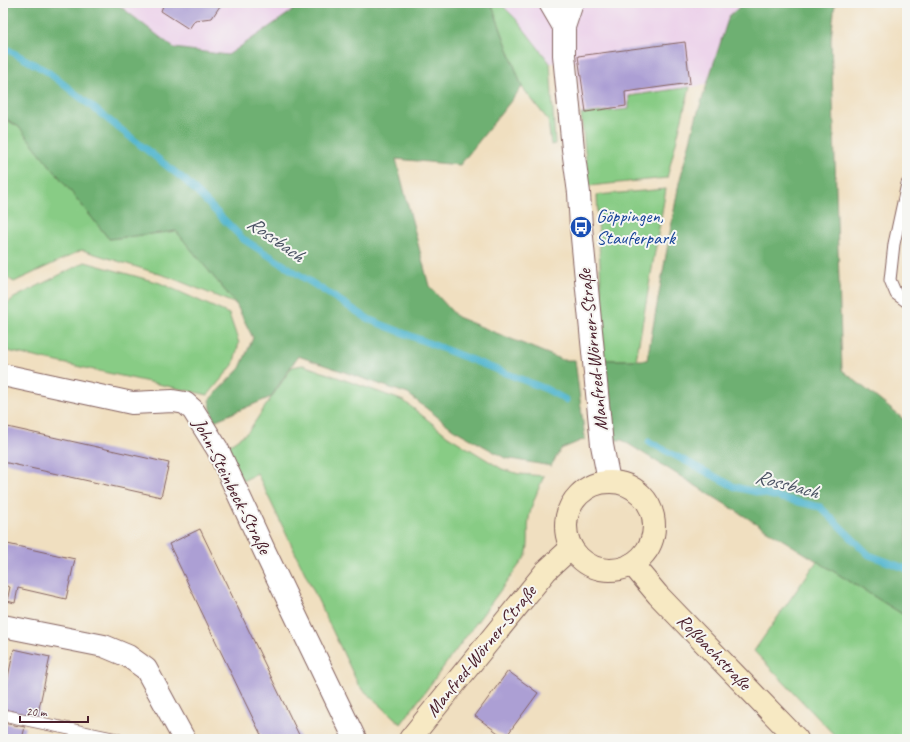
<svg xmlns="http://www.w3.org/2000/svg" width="910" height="742" font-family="Caveat,sans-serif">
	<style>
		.built { fill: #ecd1ea }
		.green { fill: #88cc85; stroke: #697658 }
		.forest { fill: #6eb072; stroke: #5c684e }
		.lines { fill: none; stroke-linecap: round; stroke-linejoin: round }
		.stream { stroke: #4eb4cd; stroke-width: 7 }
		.building { fill: #ac9fd4 }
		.lane-casing { stroke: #84625f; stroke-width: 13 }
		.street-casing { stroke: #84625f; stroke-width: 24 }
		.secondary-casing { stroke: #84625f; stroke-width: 24 }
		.lane { stroke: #fff; stroke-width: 11 }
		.street { stroke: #fff; stroke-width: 22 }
		.secondary { stroke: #f7e9c3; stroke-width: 22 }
		.labels { text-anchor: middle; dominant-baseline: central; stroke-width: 4; stroke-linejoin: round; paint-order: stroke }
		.transit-label { font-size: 19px; fill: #164399; stroke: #f6f6f2; text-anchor: start }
		.street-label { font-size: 19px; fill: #4a1f2b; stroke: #f6f6f2 }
		.water-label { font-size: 20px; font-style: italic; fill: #4b5364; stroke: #f6f6f2 }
	</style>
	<rect width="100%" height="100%" fill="#f6f6f2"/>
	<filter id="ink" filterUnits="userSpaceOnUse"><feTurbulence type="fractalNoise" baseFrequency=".025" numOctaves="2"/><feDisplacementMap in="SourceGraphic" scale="8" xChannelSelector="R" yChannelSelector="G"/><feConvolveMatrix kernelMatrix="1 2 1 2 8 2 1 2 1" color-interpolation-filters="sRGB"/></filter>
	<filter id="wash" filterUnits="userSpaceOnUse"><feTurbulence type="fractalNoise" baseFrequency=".012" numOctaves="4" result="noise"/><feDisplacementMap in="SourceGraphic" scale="16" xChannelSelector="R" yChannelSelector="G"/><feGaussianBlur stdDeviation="0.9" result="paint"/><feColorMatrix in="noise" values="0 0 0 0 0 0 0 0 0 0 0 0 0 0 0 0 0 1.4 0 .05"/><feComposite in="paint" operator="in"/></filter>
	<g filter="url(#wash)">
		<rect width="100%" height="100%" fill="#f0dfc0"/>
		<g class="built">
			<polygon points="116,3 304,3 228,55 174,48"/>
			<polygon points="500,3 744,3 729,16 706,85 629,95 630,109 581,114 576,62 550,63 516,19"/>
		</g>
		<g class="green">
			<polygon points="491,3 500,3 516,19 550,63 555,144 551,145 548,120 522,87"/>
			<polygon points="690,87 667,178 589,186 581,114 629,109 629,96"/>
			<polygon points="3,118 19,127 109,239 176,231 236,304 169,277 82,250 14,282 3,275"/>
			<polygon points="666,189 636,360 604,360 597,195"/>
			<polygon points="85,262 160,283 229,314 239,343 233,365 208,395 3,350 3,307 14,298"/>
			<path d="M 303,365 L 404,401 L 448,436 L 502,469 L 519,474 L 544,476 C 538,490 532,503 529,518 C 527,531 530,543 526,556 L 401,724 L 359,686 L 257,473 L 243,481 L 224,448 L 248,432 L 292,367 Z"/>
			<polygon points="817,561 907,617 907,739 838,739 754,651"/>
		</g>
		<g class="forest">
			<polygon points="3,3 116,3 174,48 228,55 304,3 491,3 522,87 460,165 396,159 429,286 457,317 563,360 575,360 585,439 561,449 551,466 505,458 453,429 408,394 298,356 271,397 214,421 209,400 240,368 253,338 236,304 176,231 109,239 19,127 3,117"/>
			<polygon points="744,3 835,3 831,39 842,370 907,422 907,617 622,440 611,440 604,360 647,360 679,183 696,118 729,16"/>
		</g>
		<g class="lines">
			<g class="stream">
				<polyline points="3,47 48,72 186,181 243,239 370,320 546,389 566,400"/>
				<polyline points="649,442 735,487 820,507 869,555 907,569"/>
			</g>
		</g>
		<g id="blocks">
			<g class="building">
				<polygon points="164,3 222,3 212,18 195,20 189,29 161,11"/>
				<polygon points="685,42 690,83 625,92 626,106 586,112 578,56"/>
				<polygon points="3,426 169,463 161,497 3,462"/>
				<polygon points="200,529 274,683 301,739 263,739 243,698 169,544"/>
				<polygon points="3,543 75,559 66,599 18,588 15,603 7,601 10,587 3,585"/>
				<polygon points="14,649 50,657 37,718 3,711 3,700"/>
				<polygon points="508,671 538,693 505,738 475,716"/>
				<polygon points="3,723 25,727 22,739 3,739"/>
			</g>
		</g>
	</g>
	<g filter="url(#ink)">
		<use href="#blocks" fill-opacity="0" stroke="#84625f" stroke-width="1"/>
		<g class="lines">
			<g class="lane-casing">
				<g id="lane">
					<polyline points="907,184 894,244 890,280 896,294 907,302"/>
					<polyline points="3,715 117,739"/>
				</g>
			</g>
			<g class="street-casing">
				<g id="street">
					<polyline points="550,3 564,27"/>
					<polyline points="572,3 564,27 564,55 573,149 579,193 581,227 602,445 609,481"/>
					<polyline points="3,375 132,403 173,401 185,403 193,410 218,450 265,552 355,739"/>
					<polyline points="3,626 104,646 128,656 146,669 184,739"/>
				</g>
			</g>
			<g class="secondary-casing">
				<g id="secondary">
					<circle cx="610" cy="526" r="44"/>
					<polyline points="632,564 658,595 797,739"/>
					<polyline points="410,739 546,571 571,548"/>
				</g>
			</g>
			<use href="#lane" class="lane"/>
			<use href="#street" class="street"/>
			<use href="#secondary" class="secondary"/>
		</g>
	</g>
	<defs>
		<g id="bus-disc" transform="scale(1.15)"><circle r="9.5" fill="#1a4fb4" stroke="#f6f6f2"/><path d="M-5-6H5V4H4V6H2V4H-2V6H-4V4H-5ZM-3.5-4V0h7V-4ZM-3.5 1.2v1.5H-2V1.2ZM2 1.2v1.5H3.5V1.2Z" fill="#fff"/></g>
	</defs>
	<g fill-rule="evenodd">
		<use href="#bus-disc" x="581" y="227"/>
	</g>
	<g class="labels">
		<g class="transit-label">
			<text x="596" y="216">Göppingen,<tspan x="596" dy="22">Stauferpark</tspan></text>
		</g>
		<g class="street-label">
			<text transform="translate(593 350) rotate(-96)">Manfred-Wörner-Straße</text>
			<text transform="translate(232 486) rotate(63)">John-Steinbeck-Straße</text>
			<text transform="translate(481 651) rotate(-51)">Manfred-Wörner-Straße</text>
			<text transform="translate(714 652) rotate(46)">Roßbachstraße</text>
		</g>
		<g class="water-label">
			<text transform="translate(276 239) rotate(35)">Rossbach</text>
			<text transform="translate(787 484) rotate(15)">Rossbach</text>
		</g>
	</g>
	<rect width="910" height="742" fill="none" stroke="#f6f6f2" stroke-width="16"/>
	<path d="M20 716v6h68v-6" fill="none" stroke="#4a1f2b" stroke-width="2"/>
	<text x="26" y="716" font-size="12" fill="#4a1f2b" stroke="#f6f6f2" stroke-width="3" paint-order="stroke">20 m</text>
</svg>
